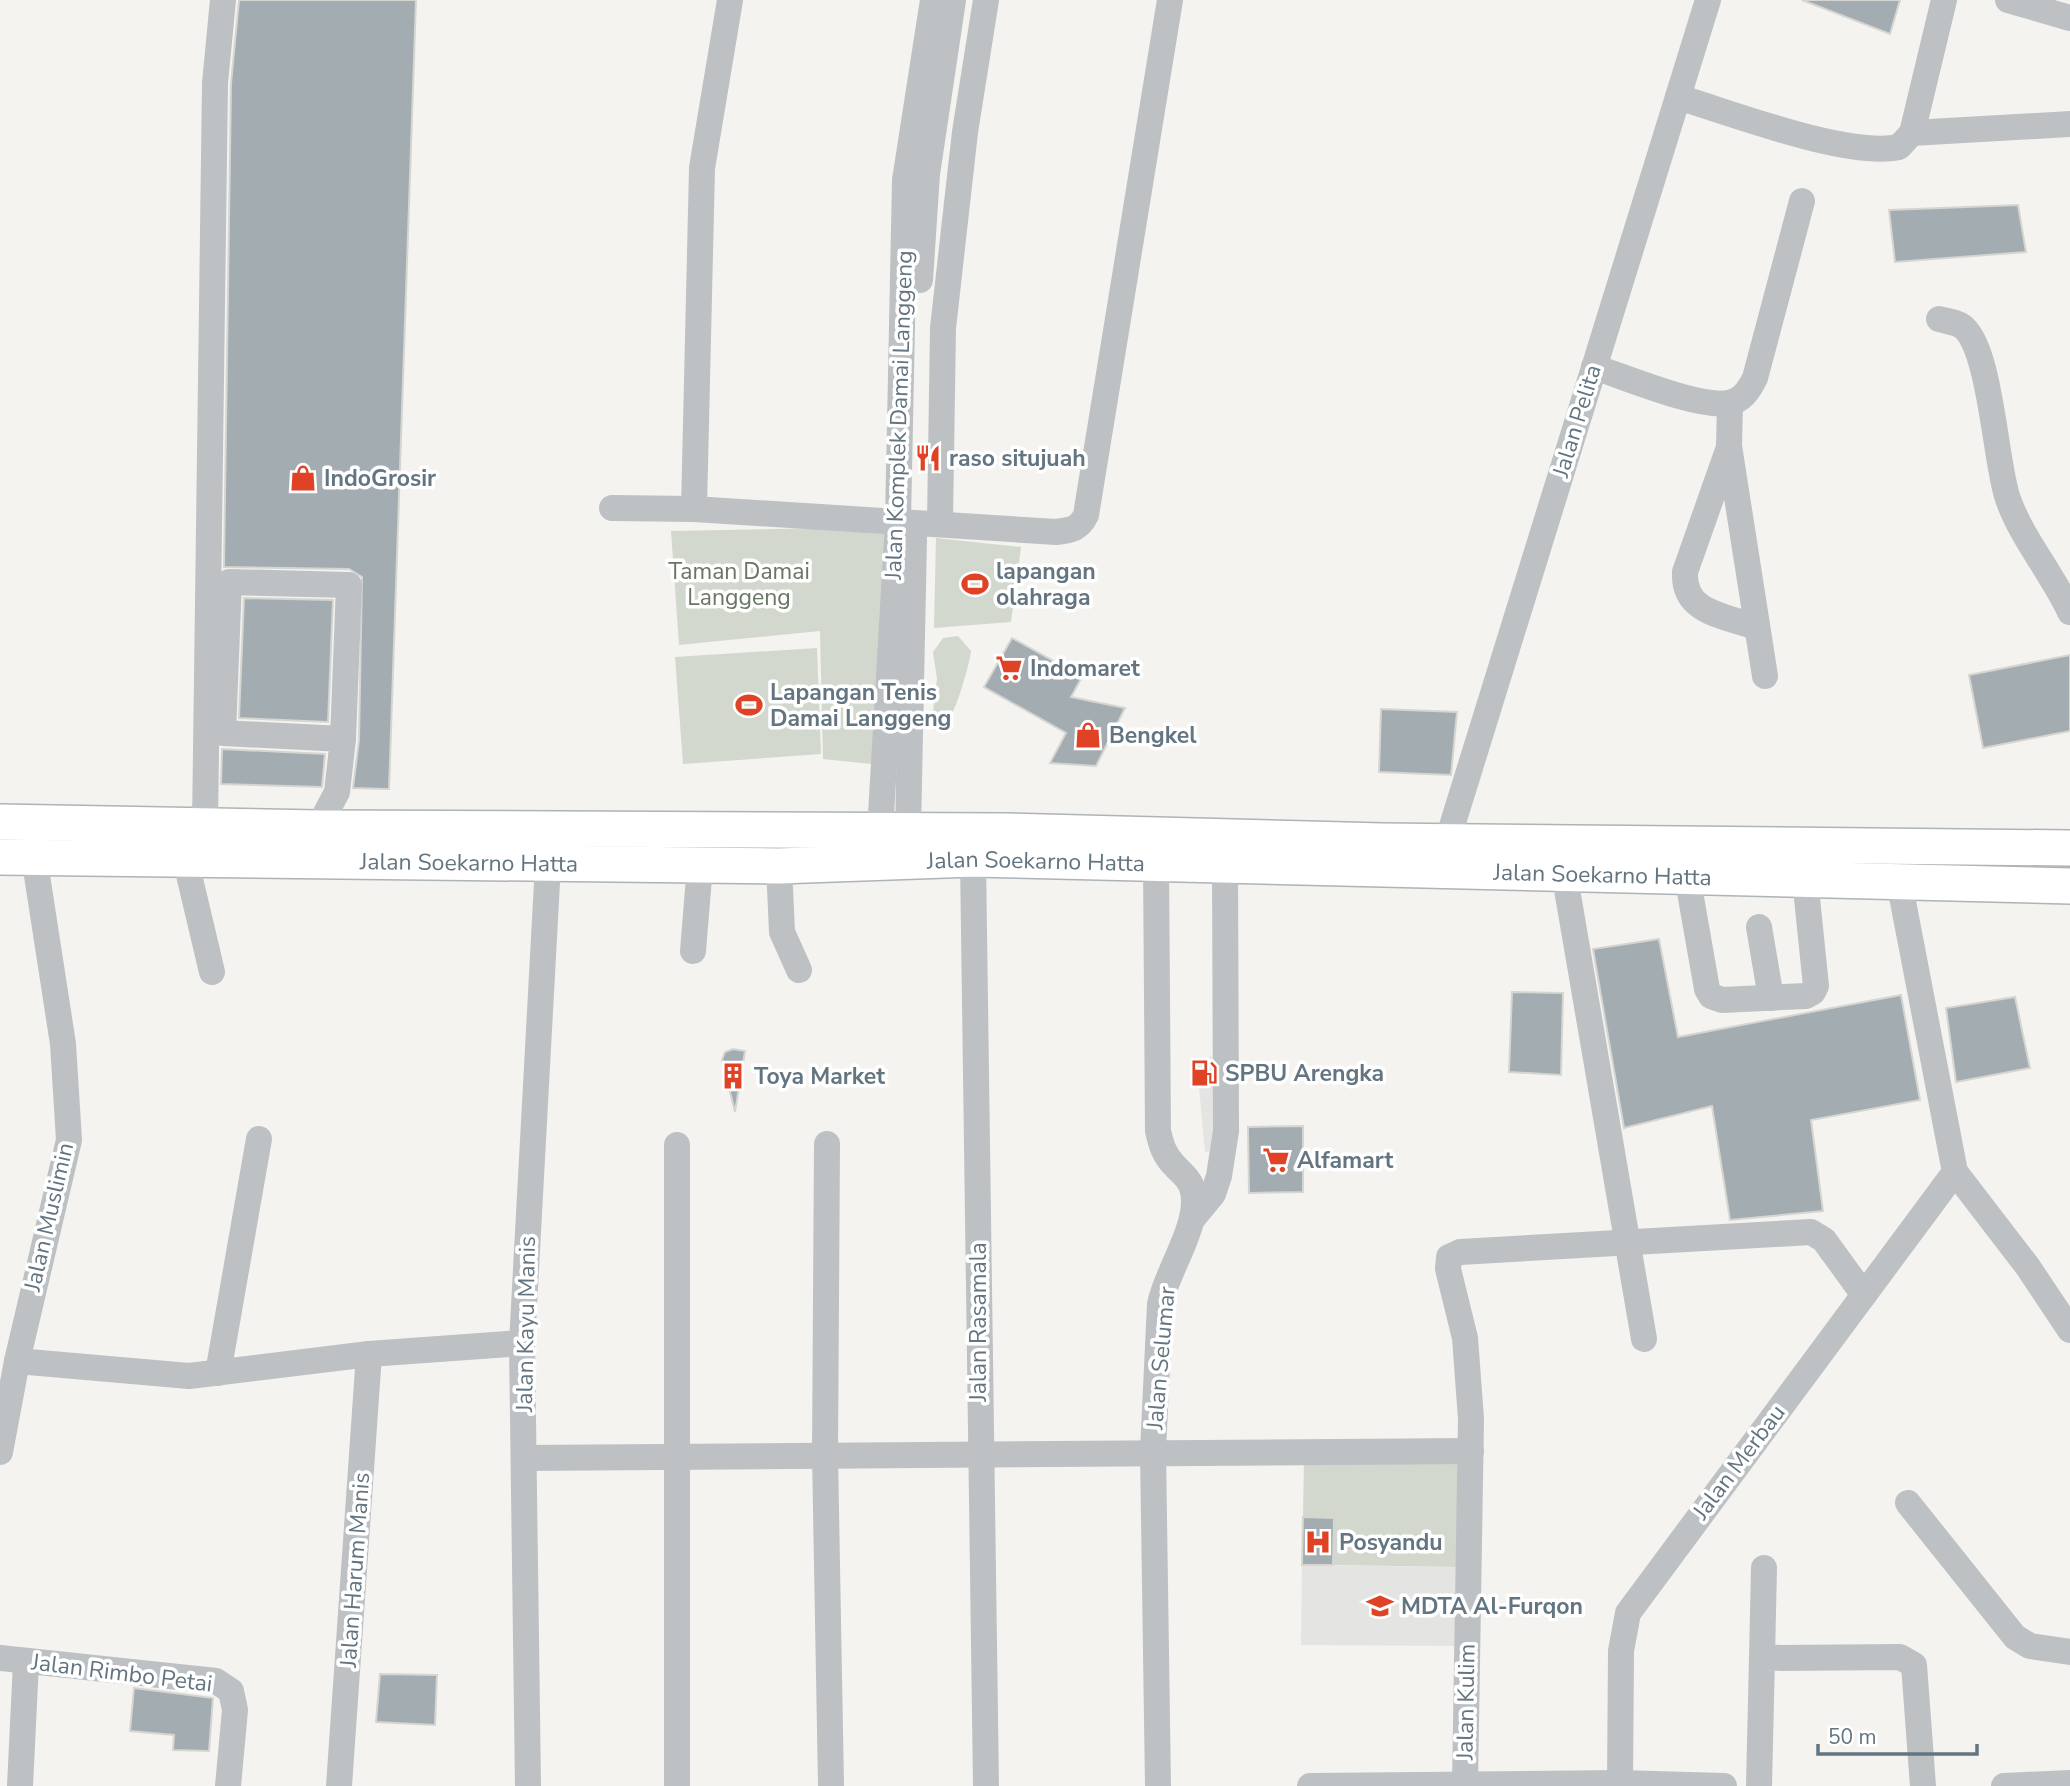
<svg xmlns="http://www.w3.org/2000/svg" width="2070" height="1786" font-family="'Nunito Sans',sans-serif">
	<style>
		.built { fill: #e4e5e3 }
		.green { fill: #d3d8cf }
		.building { fill: #a3acb1; stroke: #d5d5d2; stroke-width: 2 }
		.lines { fill: none; stroke-linecap: round; stroke-linejoin: round }
		.major-casing { stroke: #aeb3b7; stroke-width: 38 }
		.minor { stroke: #bdc1c4; stroke-width: 26 }
		.major { stroke: #fff; stroke-width: 35 }
		.labels { text-anchor: middle; dominant-baseline: central; stroke-width: 7; stroke-linejoin: round; paint-order: stroke }
		.street-label { font-size: 23px; fill: #637580; stroke: #fff }
		.poi-label { font-size: 23px; font-weight: bold; fill: #637580; stroke: #fff; text-anchor: start }
		.park-label { font-size: 23px; fill: #687762; stroke: #fff }
	</style>
	<rect width="100%" height="100%" fill="#f4f3ef"/>
	<g class="built">
		<polygon points="1211,1056 1221,1069 1218,1147 1205,1153 1197,1065"/>
		<polygon points="1302,1565 1458,1567 1457,1646 1301,1645"/>
	</g>
	<g class="green">
		<polygon points="885,527 881,765 823,759 820,631 679,645 671,531"/>
		<polygon points="936,538 1021,547 1011,622 934,628"/>
		<path d="M 958,636 L 971,651 C 969,667 952,729 938,732 L 931,728 L 937,679 L 933,652 L 943,638 Z"/>
		<polygon points="817,648 821,754 683,764 675,657"/>
		<polygon points="1304,1458 1459,1458 1458,1567 1333,1565 1334,1519 1303,1517"/>
	</g>
	<g class="building">
		<polygon points="239,0 416,0 389,789 353,788 359,740 362,577 349,569 224,567 231,84"/>
		<polygon points="1802,0 1900,0 1890,34"/>
		<polygon points="2018,205 2026,252 1895,262 1889,210"/>
		<polygon points="244,598 333,600 328,722 239,718"/>
		<polygon points="1012,638 1082,677 1071,697 1125,708 1096,766 1050,763 1066,733 984,687"/>
		<polygon points="2070,655 2070,731 1983,748 1969,675"/>
		<polygon points="1381,709 1457,712 1451,775 1379,772"/>
		<polygon points="222,749 325,754 322,787 221,784"/>
		<polygon points="1659,939 1678,1037 1901,995 1920,1100 1811,1120 1823,1211 1730,1220 1712,1106 1624,1128 1593,949"/>
		<polygon points="1512,992 1563,993 1561,1075 1509,1072"/>
		<polygon points="2015,997 2030,1068 1956,1082 1946,1008"/>
		<polygon points="733,1049 745,1051 735,1112 722,1060 725,1052"/>
		<polygon points="1303,1126 1303,1192 1249,1193 1248,1127"/>
		<polygon points="1303,1517 1334,1518 1333,1565 1302,1565"/>
		<polygon points="380,1674 437,1675 435,1725 376,1722"/>
		<polygon points="134,1688 213,1698 209,1751 173,1750 174,1735 130,1731"/>
	</g>
	<g class="lines">
		<g class="major-casing">
			<g id="major">
				<polyline points="0,822 318,828 1007,831 1382,841 2070,848"/>
				<path id="s1" d="M 0,857 L 779,866 L 973,859 L 2070,886"/>
			</g>
		</g>
		<g class="minor">
			<polyline points="2008,0 2070,18"/>
			<path d="M 1678,97 C 1731,113 1848,158 1899,147 L 1912,133 L 2070,124"/>
			<polyline points="1912,133 1944,0"/>
			<polyline points="920,280 927,174 953,0"/>
			<path d="M 1939,319 C 1946,321 1954,322 1960,325 C 1991,342 1995,464 2008,499 C 2022,539 2052,573 2070,612"/>
			<path d="M 1594,367 C 1625,377 1698,408 1728,403 C 1742,401 1749,390 1755,378 L 1802,201"/>
			<polyline points="1730,403 1729,446 1765,676"/>
			<path d="M 1728,450 L 1685,572 C 1683,613 1723,615 1755,627"/>
			<path d="M 612,508 L 694,509 L 1056,532 C 1072,530 1079,529 1086,515 L 1170,0"/>
			<polyline points="694,509 702,168 730,0"/>
			<polyline points="940,522 943,328 965,132 986,0"/>
			<polyline points="205,825 215,83 223,0"/>
			<polyline points="318,828 337,792 343,739 349,585 229,582 223,733 343,739"/>
			<polyline points="908,831 914,538"/>
			<polyline points="880,832 898,521 905,180 933,0"/>
			<polyline points="1447,842 1708,0"/>
			<polyline points="185,858 212,972"/>
			<polyline points="973,859 986,1786"/>
			<path d="M 1156,863 L 1158,1131 C 1161,1144 1164,1155 1174,1165 C 1180,1172 1187,1176 1191,1185 C 1205,1218 1167,1269 1160,1304 L 1153,1451 L 1158,1786"/>
			<polyline points="779,866 782,932 799,970"/>
			<polyline points="1564,872 1644,1339"/>
			<polyline points="1687,875 1707,989 1711,996 1722,1000 1806,996 1813,992 1816,986 1805,879"/>
			<polyline points="1899,881 1955,1172 2028,1267 2070,1330"/>
			<polyline points="1759,927 1771,998"/>
			<polyline points="693,951 700,865"/>
			<polyline points="827,1144 825,1454 831,1786"/>
			<polyline points="1194,1217 1213,1194 1219,1176 1226,1131 1225,865"/>
			<polyline points="17,1361 189,1376 369,1354 522,1343"/>
			<polyline points="218,1373 259,1139"/>
			<polyline points="0,1452 17,1361 69,1140 63,1044 34,856"/>
			<polyline points="524,1458 1471,1451"/>
			<polyline points="1908,1503 2015,1637 2030,1646 2070,1652"/>
			<polyline points="0,1658 216,1681 231,1691 235,1710 228,1786"/>
			<polyline points="1762,1658 1764,1568"/>
			<polyline points="20,1786 26,1662"/>
			<polyline points="339,1786 369,1354"/>
			<polyline points="528,1786 522,1343 548,864"/>
			<polyline points="677,1786 677,1145"/>
			<polyline points="1310,1786 1620,1783 1724,1786"/>
			<polyline points="1465,1786 1471,1419 1465,1338 1448,1269 1449,1257 1460,1252 1811,1232 1824,1240 1864,1295"/>
			<polyline points="1620,1786 1621,1651 1628,1613 1955,1172"/>
			<polyline points="1759,1786 1762,1658 1900,1657 1914,1665 1923,1786"/>
			<polyline points="2004,1786 2070,1783"/>
		</g>
		<use href="#major" class="major"/>
	</g>
	<defs>
		<g id="restaurant-bare" transform="scale(2.1)"><path d="M-5-6h1v4h1v-4h1v4h1v-4h1v5L-1.5 .5V6h-2V.5L-5-1ZM5-6V6H3V1.5H1.5Q1.5-4 5-6Z" fill="#df4224" stroke="#fff" stroke-width="2.5" paint-order="stroke"/></g>
		<g id="shop-bare" transform="scale(2.1)"><path d="M-5-2.5h2.3a2.7 3.5 0 0 1 5.4 0H5L5.5 6h-11ZM-1.5-2.5h3a1.5 2.3 0 0 0-3 0Z" fill="#df4224" stroke="#fff" stroke-width="2.5" paint-order="stroke"/></g>
		<g id="stadium-bare" transform="scale(2.1)"><path d="M0-5a6.5 5 0 1 0 0 10a6.5 5 0 1 0 0-10ZM-3.5-1.8h7v3.6h-7Z" fill="#df4224" stroke="#fff" stroke-width="2.5" paint-order="stroke"/></g>
		<g id="supermarket-bare" transform="scale(2.1)"><path d="M-6-5.5h2.5l.6 2H6L4.5 2H-2.5L-4.4-4H-6ZM-1.5 3.2a1.3 1.3 0 1 0 .1 0ZM3 3.2a1.3 1.3 0 1 0 .1 0Z" fill="#df4224" stroke="#fff" stroke-width="2.5" paint-order="stroke"/></g>
		<g id="fuel-bare" transform="scale(2.1)"><path d="M-5.5-6h7V0h2V4h1.3V-2.5L3-4.5l.8-.8L6-3V5H2.5V1h-1V6h-7ZM-4.2-4.7v3.2H.2V-4.7Z" fill="#df4224" stroke="#fff" stroke-width="2.5" paint-order="stroke"/></g>
		<g id="building-bare" transform="scale(2.1)"><path d="M-4-6H4V6H1V3H-1V6H-4ZM-2.5-4.3h1.7v1.8h-1.7ZM.8-4.3h1.7v1.8H.8ZM-2.5-1h1.7V.8h-1.7ZM.8-1h1.7V.8H.8Z" fill="#df4224" stroke="#fff" stroke-width="2.5" paint-order="stroke"/></g>
		<g id="hospital-bare" transform="scale(2.1)"><path d="M-5-5h3v3.5h4V-5h3V5h-3V1.5h-4V5h-3Z" fill="#df4224" stroke="#fff" stroke-width="2.5" paint-order="stroke"/></g>
		<g id="school-bare" transform="scale(2.1)"><path d="M0-5L7-2L0 1L-7-2ZM-4 1L0 2.5L4 1V4Q0 6-4 4Z" fill="#df4224" stroke="#fff" stroke-width="2.5" paint-order="stroke"/></g>
	</defs>
	<g fill-rule="evenodd">
		<use href="#restaurant-bare" x="928" y="458"/>
		<use href="#shop-bare" x="303" y="478"/>
		<use href="#stadium-bare" x="975" y="584"/>
		<use href="#supermarket-bare" x="1009" y="668"/>
		<use href="#stadium-bare" x="749" y="705"/>
		<use href="#shop-bare" x="1088" y="735"/>
		<use href="#fuel-bare" x="1204" y="1073"/>
		<use href="#building-bare" x="733" y="1076"/>
		<use href="#supermarket-bare" x="1276" y="1160"/>
		<use href="#hospital-bare" x="1318" y="1542"/>
		<use href="#school-bare" x="1380" y="1606"/>
	</g>
	<g class="labels">
		<g class="street-label">
			<text transform="translate(899 415) rotate(-88)">Jalan Komplek Damai Langgeng</text>
			<text transform="translate(1577 421) rotate(-73)">Jalan Pelita</text>
			<text stroke="none"><textPath href="#s1" startOffset="469">Jalan Soekarno Hatta</textPath></text>
			<text stroke="none"><textPath href="#s1" startOffset="1036">Jalan Soekarno Hatta</textPath></text>
			<text stroke="none"><textPath href="#s1" startOffset="1603">Jalan Soekarno Hatta</textPath></text>
			<text transform="translate(49 1217) rotate(-77)">Jalan Muslimin</text>
			<text transform="translate(978 1322) rotate(-90)">Jalan Rasamala</text>
			<text transform="translate(526 1324) rotate(-89)">Jalan Kayu Manis</text>
			<text transform="translate(1161 1358) rotate(-85)">Jalan Selumar</text>
			<text transform="translate(1739 1462) rotate(-53)">Jalan Merbau</text>
			<text transform="translate(355 1570) rotate(-86)">Jalan Harum Manis</text>
			<text transform="translate(122 1673) rotate(7)">Jalan Rimbo Petai</text>
			<text transform="translate(1466 1702) rotate(-89)">Jalan Kulim</text>
		</g>
		<g class="poi-label">
			<text x="949" y="458">raso situjuah</text>
			<text x="324" y="478">IndoGrosir</text>
			<text x="996" y="571">lapangan<tspan x="996" dy="26">olahraga</tspan></text>
			<text x="1030" y="668">Indomaret</text>
			<text x="770" y="692">Lapangan Tenis<tspan x="770" dy="26">Damai Langgeng</tspan></text>
			<text x="1109" y="735">Bengkel</text>
			<text x="1225" y="1073">SPBU Arengka</text>
			<text x="754" y="1076">Toya Market</text>
			<text x="1297" y="1160">Alfamart</text>
			<text x="1339" y="1542">Posyandu</text>
			<text x="1401" y="1606">MDTA Al-Furqon</text>
		</g>
		<g class="park-label">
			<text x="739" y="571">Taman Damai<tspan x="739" dy="26">Langgeng</tspan></text>
		</g>
	</g>
	<path d="M1818 1744v10h159v-10" fill="none" stroke="#637580" stroke-width="3.5"/>
	<text x="1828" y="1744" font-size="21" fill="#637580" stroke="#ffffff" stroke-width="5" paint-order="stroke">50 m</text>
</svg>
